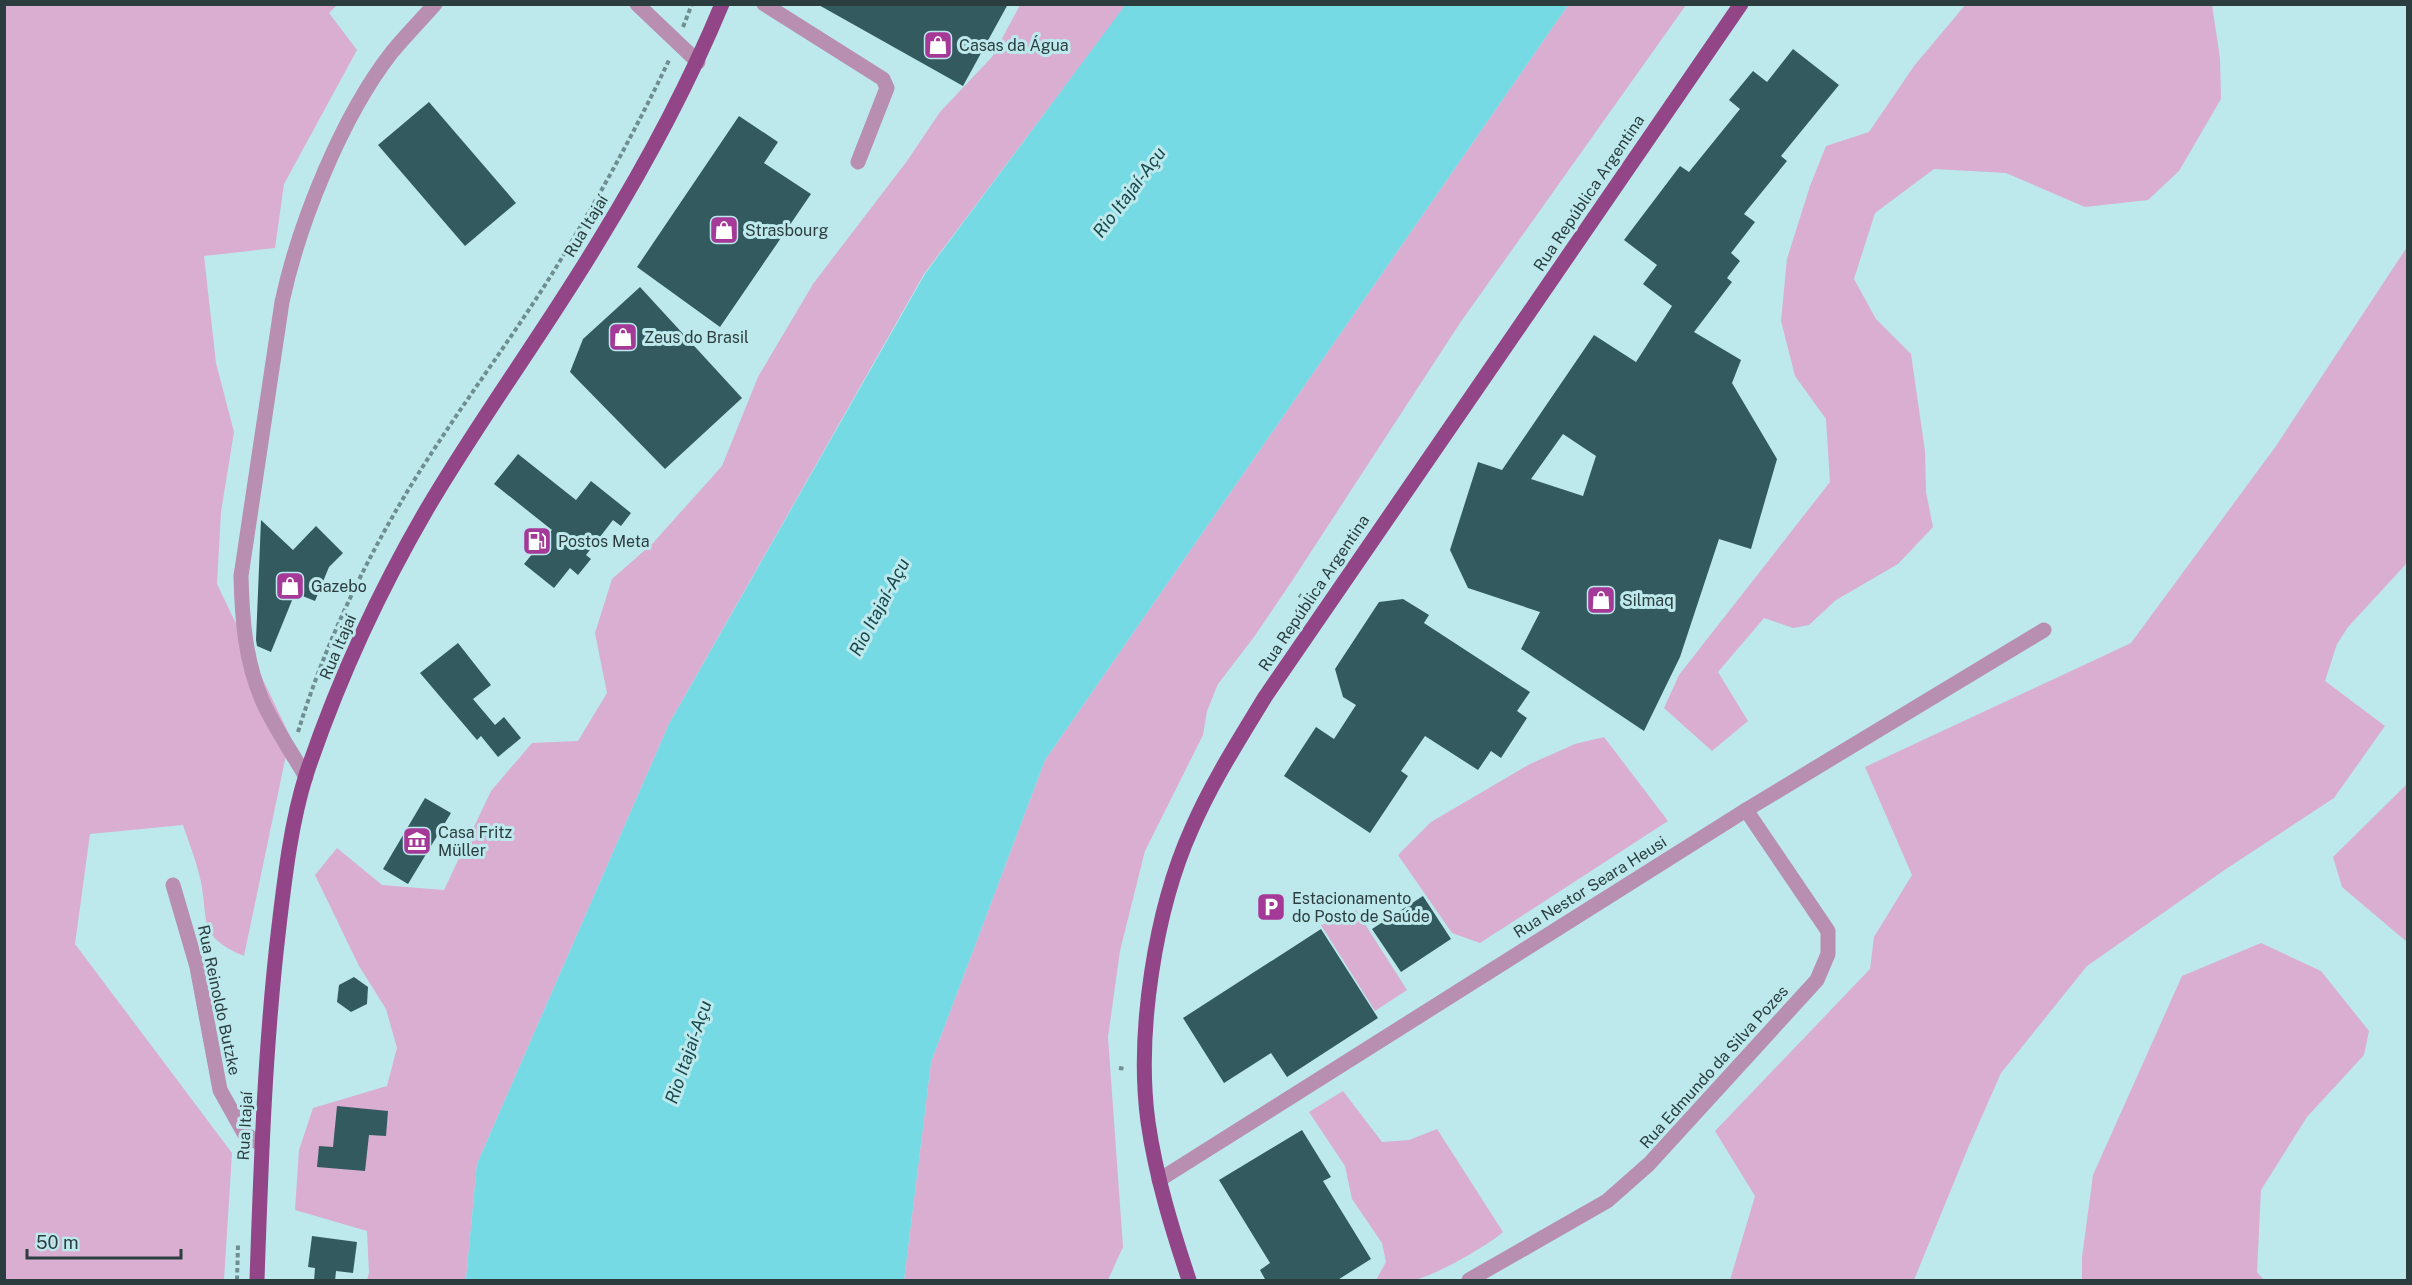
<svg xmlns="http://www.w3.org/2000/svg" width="2412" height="1285" font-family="'Public Sans',sans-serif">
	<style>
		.green { fill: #d9aed1 }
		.water { fill: #75dae4 }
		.building { fill: #335b5f; fill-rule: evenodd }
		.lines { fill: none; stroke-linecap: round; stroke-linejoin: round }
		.path { stroke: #6f8e90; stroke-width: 4; stroke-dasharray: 4.5 3; stroke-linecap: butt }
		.minor { stroke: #b88eb1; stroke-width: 15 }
		.major { stroke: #924687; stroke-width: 15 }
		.labels { text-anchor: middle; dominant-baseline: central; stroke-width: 6; stroke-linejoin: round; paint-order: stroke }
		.poi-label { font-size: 16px; fill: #2b3d3f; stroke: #bde9ed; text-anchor: start }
		.street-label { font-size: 16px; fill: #2b3d3f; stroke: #bde9ed }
		.water-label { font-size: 18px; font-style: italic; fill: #18474b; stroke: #bde9ed }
	</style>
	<rect width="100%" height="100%" fill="#bde9ed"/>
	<g class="green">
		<polygon points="1966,4 2212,5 2220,58 2221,99 2179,171 2148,200 2085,207 2006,173 1934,169 1875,213 1854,279 1876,319 1911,354 1925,451 1926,492 1933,527 1898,564 1836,600 1809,625 1793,628 1764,618 1718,672 1748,721 1712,751 1664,708 1679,675 1830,482 1826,419 1795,376 1781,321 1787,259 1810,186 1826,146 1869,132 1914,66"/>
		<path d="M 5,5 L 337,5 L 329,13 L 357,50 L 284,184 L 275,248 L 204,256 L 216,363 L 234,432 L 221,512 L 217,584 L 290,736 L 244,956 C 195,935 210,921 200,878 C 196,860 189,843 183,825 L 90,834 L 75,944 L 232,1153 L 224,1280 L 5,1280 Z"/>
		<polygon points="1020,5 1126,5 924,274 669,724 477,1164 466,1280 367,1280 369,1273 367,1231 295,1210 299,1150 313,1108 387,1086 397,1048 386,1009 359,966 315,875 337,848 382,885 444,890 491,791 532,743 578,741 607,693 595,633 612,579 653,543 722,466 758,377 813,284 907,161 940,112 992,57"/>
		<polygon points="1568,5 1686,5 1460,323 1292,581 1254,637 1218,684 1207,711 1203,735 1145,851 1120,951 1108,1037 1123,1247 1108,1280 904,1280 931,1062 1045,760"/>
		<polygon points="2407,247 2407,563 2348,627 2337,644 2325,681 2385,726 2334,798 2226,869 2087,966 2001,1073 1968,1148 1914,1280 1730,1280 1755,1196 1715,1131 1870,969 1874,937 1912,875 1865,767 2131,643 2276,446"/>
		<polygon points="1604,737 1668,821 1480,943 1452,933 1398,855 1431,822 1530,764 1575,744"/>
		<polygon points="2407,784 2408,942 2407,942 2342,887 2333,857"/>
		<polygon points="1356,910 1407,990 1375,1011 1321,925"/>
		<polygon points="2261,943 2321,971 2369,1031 2364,1055 2307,1117 2261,1190 2257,1272 2264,1280 2082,1280 2082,1257 2093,1175 2182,976"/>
		<path d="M 1343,1091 L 1382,1142 L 1409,1140 L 1437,1129 L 1503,1232 C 1489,1245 1431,1278 1413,1280 C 1401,1282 1388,1281 1376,1280 L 1386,1262 L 1382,1243 L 1352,1199 L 1345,1166 L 1309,1112 Z"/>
	</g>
	<polygon class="water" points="1126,4 1568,5 1045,760 931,1062 904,1280 466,1280 477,1164 669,724 925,274"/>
	<g class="building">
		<polygon points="817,4 1008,4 963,86"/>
		<path d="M 1793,49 L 1839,85 L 1781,156 L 1787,161 L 1744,214 L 1755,222 L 1731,253 L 1740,261 L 1727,278 L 1732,282 L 1694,332 L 1741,360 L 1732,383 L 1777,459 L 1751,549 L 1719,539 L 1680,657 L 1644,731 L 1521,649 L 1540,612 L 1468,588 L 1450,550 L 1478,462 L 1502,470 L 1594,335 L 1636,362 L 1672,306 L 1643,284 L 1657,265 L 1624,240 L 1680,166 L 1689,172 L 1740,109 L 1729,100 L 1753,71 L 1767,82 ZM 1563,434 L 1596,456 L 1583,496 L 1531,479 Z"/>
		<polygon points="429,102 516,203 465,246 378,145"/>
		<polygon points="739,116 778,142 764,163 811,194 720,327 637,267"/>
		<polygon points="640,287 742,398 665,469 570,372 583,339"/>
		<polygon points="518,454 576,500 591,481 631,513 621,526 613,520 586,555 591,559 578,575 570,568 554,588 524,564 552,530 494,484"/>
		<polygon points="261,520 293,550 316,526 343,553 329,567 315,601 295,593 271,652 257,646 256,640"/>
		<polygon points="1403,599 1429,615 1424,623 1530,692 1517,711 1527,718 1501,758 1491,751 1478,770 1425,736 1401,771 1408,776 1370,833 1284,776 1316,727 1334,739 1356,705 1343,697 1335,669 1379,602"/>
		<polygon points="458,643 491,685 473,699 495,725 504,717 521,738 498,757 481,736 477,740 420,673"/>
		<polygon points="425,798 451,813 408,884 383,869"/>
		<polygon points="1423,896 1451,939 1401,972 1372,929"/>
		<polygon points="1321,929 1378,1018 1287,1077 1271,1053 1224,1083 1183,1018"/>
		<polygon points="354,977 368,987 367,1004 351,1012 337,1002 339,985"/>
		<polygon points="337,1106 388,1111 386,1136 369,1135 365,1171 317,1167 319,1146 333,1147"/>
		<polygon points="1302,1130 1331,1177 1323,1181 1371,1259 1336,1281 1266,1281 1260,1270 1270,1263 1219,1180"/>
		<polygon points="312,1236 357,1242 353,1273 336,1271 335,1281 314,1281 315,1268 308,1267"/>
	</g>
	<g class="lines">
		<g class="path">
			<polyline points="683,27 692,4"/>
			<polyline points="1299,595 1308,601"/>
			<path d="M 298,732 C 323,650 360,571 404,497 C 450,420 505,349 552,274 C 595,204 635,132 670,58"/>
			<polyline points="1119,1068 1126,1069"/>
			<polyline points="237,1280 238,1245"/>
		</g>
		<g class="minor">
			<polyline points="637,4 698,62"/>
			<polyline points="764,4 883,79 887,88 858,162"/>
			<path d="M 306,777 C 291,751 274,727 262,700 C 245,660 242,618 241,576 L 282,302 C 299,223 342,116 392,52 C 406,35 421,20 435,4"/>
			<polyline points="173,885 197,967 220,1090 244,1133 262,1145"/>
			<polyline points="1159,1180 1746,810 2044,630"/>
			<polyline points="1469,1280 1607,1201 1649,1164 1817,980 1828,954 1828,931 1746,810"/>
		</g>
		<g class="major">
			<path d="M 257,1280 C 261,1162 265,1044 279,926 C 285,876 291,823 306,775 C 337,683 378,593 427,509 C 481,417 545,331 600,239 C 646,164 688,86 722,4"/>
			<path d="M 1189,1280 C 1172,1229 1156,1177 1148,1122 C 1136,1033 1155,910 1192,828 C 1212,782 1239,740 1265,697 L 1741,4"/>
		</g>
	</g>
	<defs>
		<g id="shop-square" transform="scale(1.5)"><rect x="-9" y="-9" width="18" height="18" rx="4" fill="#a53998" stroke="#bde9ed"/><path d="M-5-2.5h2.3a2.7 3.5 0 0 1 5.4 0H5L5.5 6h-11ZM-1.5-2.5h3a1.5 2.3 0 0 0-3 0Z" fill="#fff"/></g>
		<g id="fuel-square" transform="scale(1.5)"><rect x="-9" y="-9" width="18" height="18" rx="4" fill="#a53998" stroke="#bde9ed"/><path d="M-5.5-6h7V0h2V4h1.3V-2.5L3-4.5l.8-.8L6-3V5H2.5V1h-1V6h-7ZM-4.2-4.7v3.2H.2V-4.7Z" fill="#fff"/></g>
		<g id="museum-square" transform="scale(1.5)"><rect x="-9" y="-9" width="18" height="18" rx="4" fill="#a53998" stroke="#bde9ed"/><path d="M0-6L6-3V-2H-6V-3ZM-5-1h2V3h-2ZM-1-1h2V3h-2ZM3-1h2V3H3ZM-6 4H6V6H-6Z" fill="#fff"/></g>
		<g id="parking-square" transform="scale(1.5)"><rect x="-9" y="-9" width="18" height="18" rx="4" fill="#a53998" stroke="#bde9ed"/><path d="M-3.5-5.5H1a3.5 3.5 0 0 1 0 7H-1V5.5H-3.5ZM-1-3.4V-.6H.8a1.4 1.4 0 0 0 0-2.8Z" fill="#fff"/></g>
	</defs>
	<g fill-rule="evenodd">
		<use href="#shop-square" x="938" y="45"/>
		<use href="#shop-square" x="724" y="230"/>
		<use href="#shop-square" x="623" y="337"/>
		<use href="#fuel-square" x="537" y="541"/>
		<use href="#shop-square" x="290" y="586"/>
		<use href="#shop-square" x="1601" y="600"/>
		<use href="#museum-square" x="417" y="841"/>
		<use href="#parking-square" x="1271" y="907"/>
	</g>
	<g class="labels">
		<g class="poi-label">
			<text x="959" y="45">Casas da Água</text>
			<text x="745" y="230">Strasbourg</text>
			<text x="644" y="337">Zeus do Brasil</text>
			<text x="558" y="541">Postos Meta</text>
			<text x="311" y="586">Gazebo</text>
			<text x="1622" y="600">Silmaq</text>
			<text x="438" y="832">Casa Fritz<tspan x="438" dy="18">Müller</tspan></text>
			<text x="1292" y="898">Estacionamento<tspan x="1292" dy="18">do Posto de Saúde</tspan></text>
		</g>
		<g class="street-label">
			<text transform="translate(1589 193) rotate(-56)">Rua República Argentina</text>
			<text transform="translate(586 226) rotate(-59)">Rua Itajaí</text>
			<text transform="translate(1314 593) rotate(-56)">Rua República Argentina</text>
			<text transform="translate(338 647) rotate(-67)">Rua Itajaí</text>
			<text transform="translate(1590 887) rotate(-32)">Rua Nestor Seara Heusi</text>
			<text transform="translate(219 1000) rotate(78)">Rua Reinoldo Butzke</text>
			<text transform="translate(1714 1067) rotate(-48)">Rua Edmundo da Silva Pozes</text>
			<text transform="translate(245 1126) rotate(-87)">Rua Itajaí</text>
		</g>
		<g class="water-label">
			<text transform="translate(1129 192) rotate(-53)">Rio Itajaí-Açu</text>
			<text transform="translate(879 607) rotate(-62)">Rio Itajaí-Açu</text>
			<text transform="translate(688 1052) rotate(-71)">Rio Itajaí-Açu</text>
		</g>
	</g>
	<rect width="2412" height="1285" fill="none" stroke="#2b3d3f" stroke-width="12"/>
	<path d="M27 1249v9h154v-9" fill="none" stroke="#2b3d3f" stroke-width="3"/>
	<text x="36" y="1249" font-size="18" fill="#2b3d3f" stroke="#bde9ed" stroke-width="4.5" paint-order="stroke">50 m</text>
</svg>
